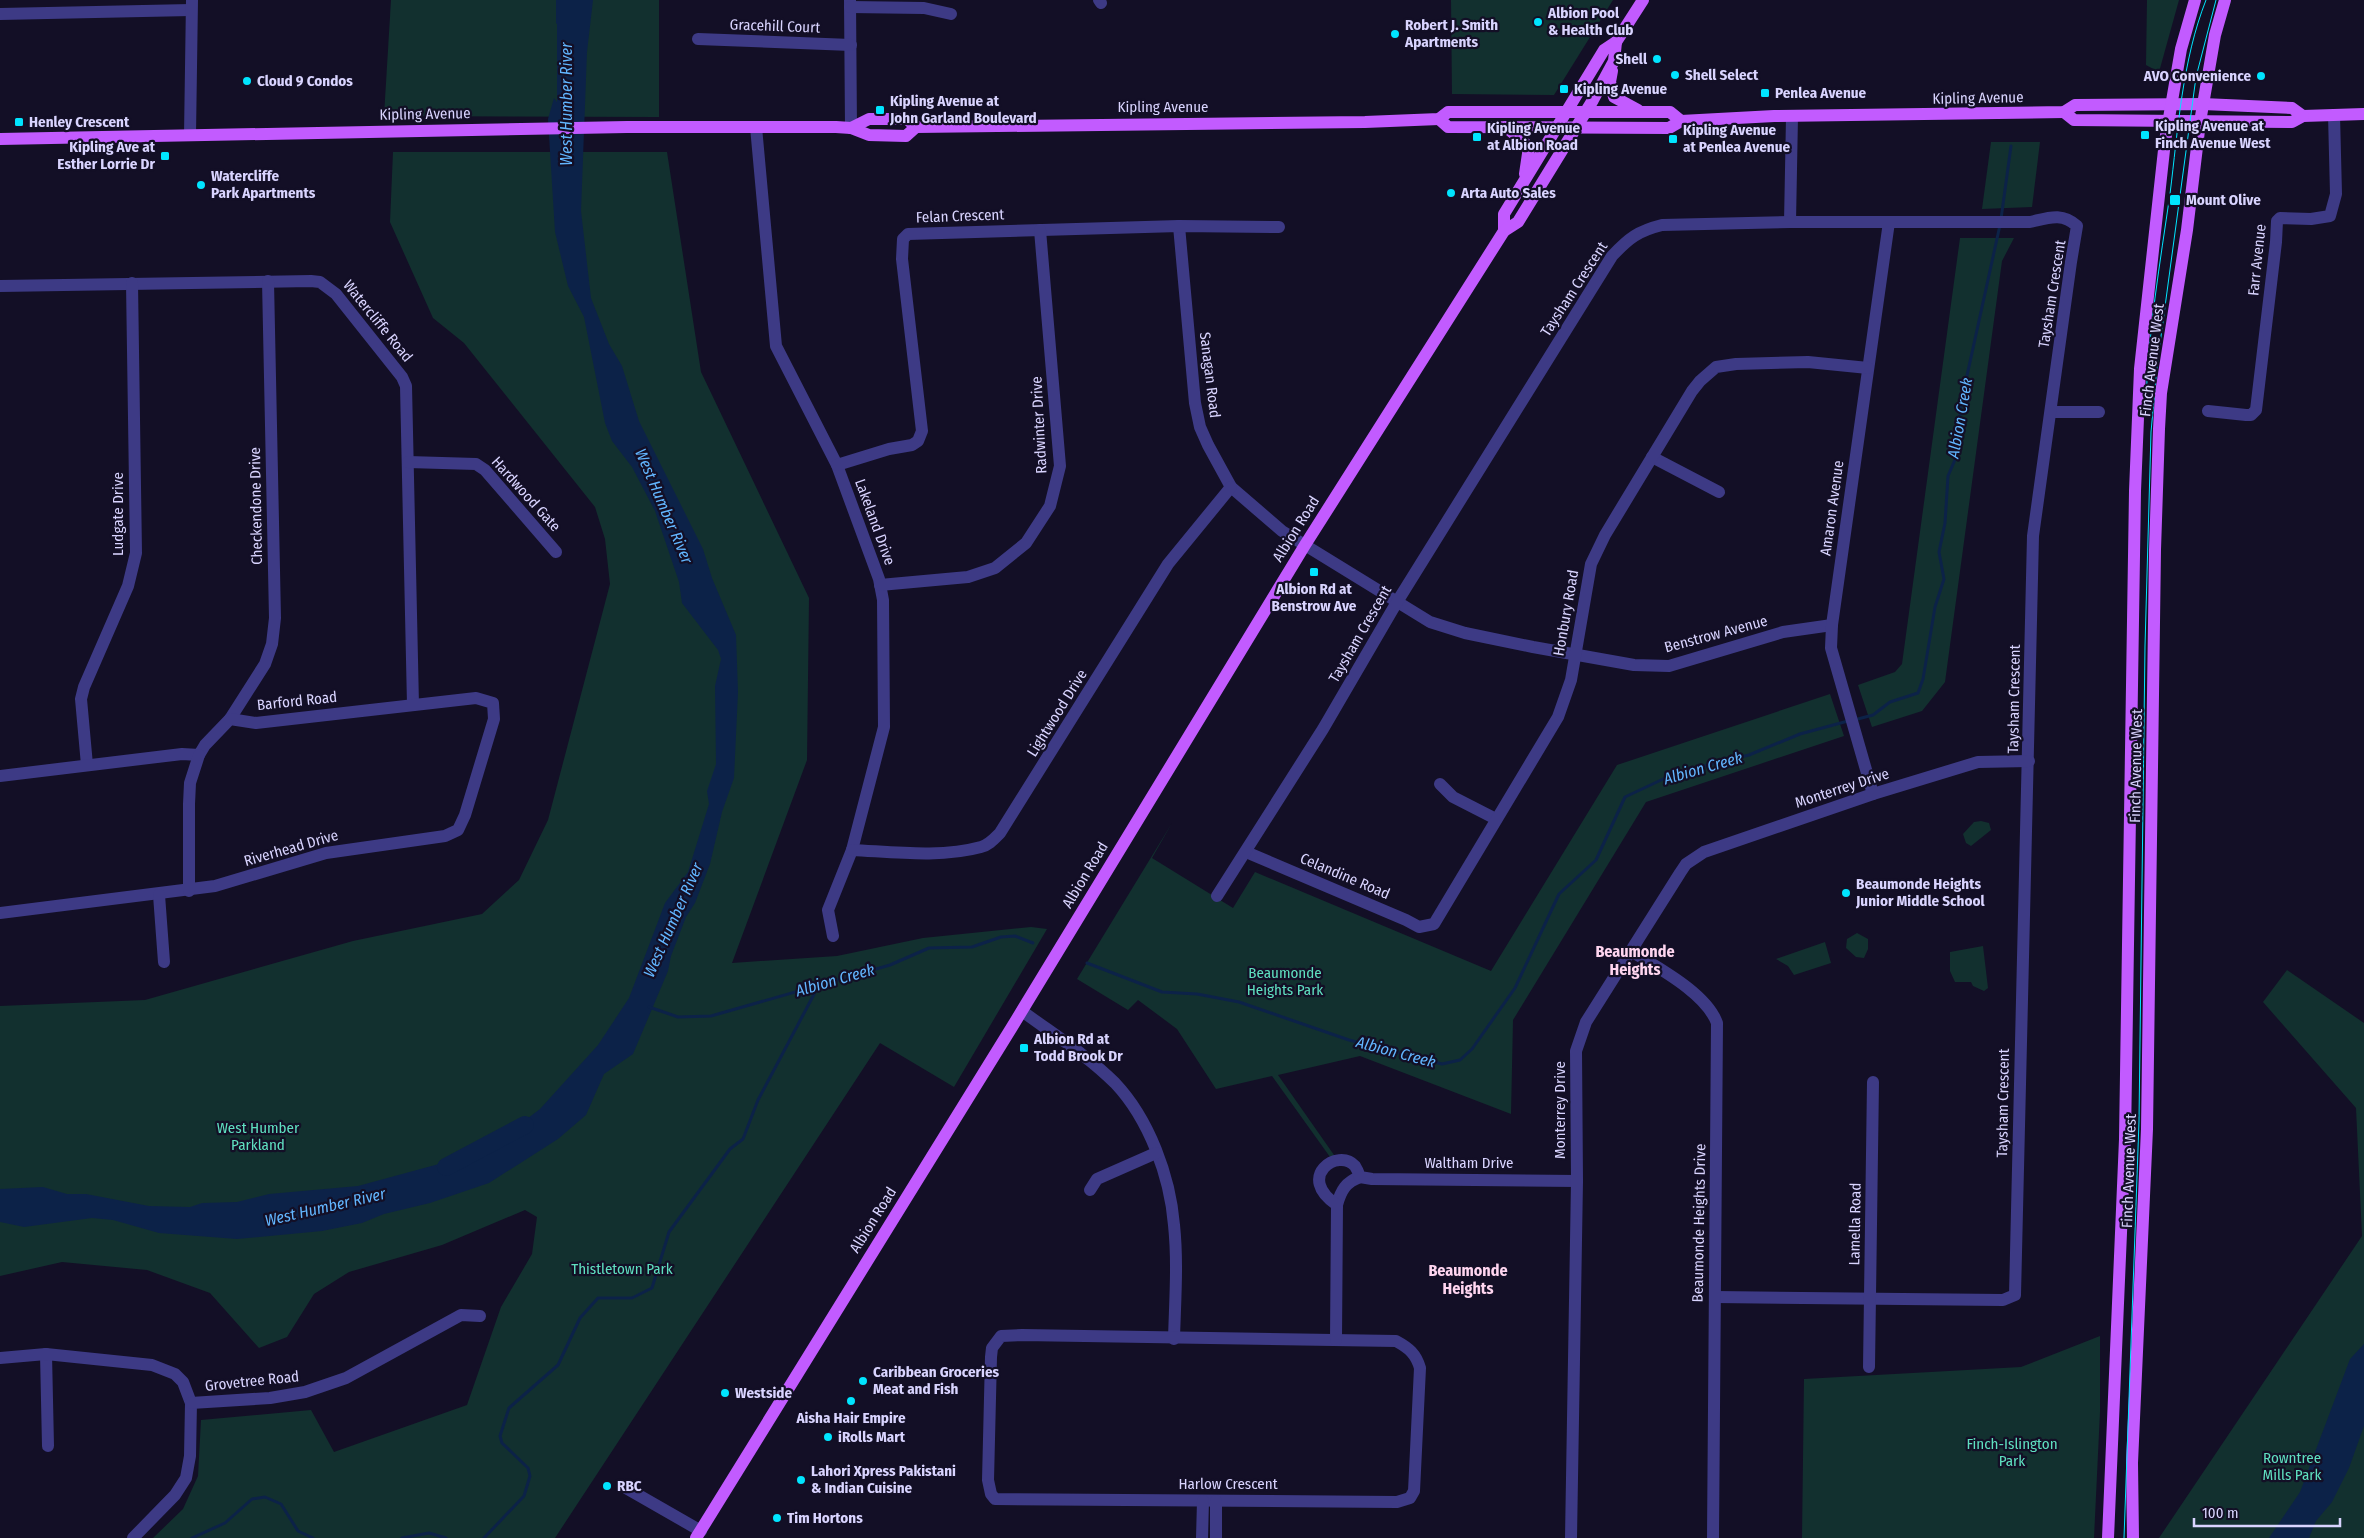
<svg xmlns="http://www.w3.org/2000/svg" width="2364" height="1538" font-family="'Fira Sans Condensed',sans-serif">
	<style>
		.green { fill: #12302f }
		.water { fill: #0c2248 }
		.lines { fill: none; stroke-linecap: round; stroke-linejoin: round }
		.stream { stroke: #0c2248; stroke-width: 3 }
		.river { stroke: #0c2248; stroke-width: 18 }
		.minor { stroke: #3d3a85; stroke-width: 12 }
		.major { stroke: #c25bff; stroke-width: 12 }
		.tram { stroke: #00e5ff; stroke-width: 1 }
		.poi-dot { fill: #00e5ff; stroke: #130f26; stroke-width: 2 }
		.labels { text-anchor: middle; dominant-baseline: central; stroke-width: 4.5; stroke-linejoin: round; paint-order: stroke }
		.poi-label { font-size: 15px; font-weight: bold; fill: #d9d4ff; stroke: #130f26; text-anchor: start }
		.street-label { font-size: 15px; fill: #d9d4ff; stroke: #130f26 }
		.park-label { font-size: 15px; fill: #5fe0c0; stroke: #130f26 }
		.water-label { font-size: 16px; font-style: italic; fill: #62b6ff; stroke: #130f26 }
		.neighbourhood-label { font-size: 16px; font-weight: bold; fill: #ffd6f0; stroke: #130f26 }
	</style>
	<rect width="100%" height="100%" fill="#130f26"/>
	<g class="green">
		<polygon points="391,0 659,0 659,117 384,116"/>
		<polygon points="1451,0 1613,0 1554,95 1452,94"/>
		<polygon points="2147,0 2179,0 2159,72 2146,65"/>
		<polygon points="1991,142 2040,142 2032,207 1982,209"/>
		<polygon points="393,152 667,152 701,372 809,598 807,760 732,963 837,956 923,938 1031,927 1047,929 954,1087 880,1043 555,1538 153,1538 183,1509 198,1476 201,1420 311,1410 334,1452 467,1405 501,1307 532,1254 537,1217 525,1210 442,1245 349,1272 314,1294 287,1337 259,1348 210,1293 147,1270 62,1262 0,1276 0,1006 145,1000 353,941 482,914 519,880 548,820 610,584 605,539 595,507 464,343 433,318 390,222"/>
		<polygon points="1960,238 2014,238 2002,261 1945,682 1922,711 1872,727 1858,685 1895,672 1902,664"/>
		<polygon points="1830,694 1844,736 1646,802 1513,1020 1511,1114 1360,1056 1278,1075 1334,1155 1330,1157 1272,1076 1216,1089 1177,1029 1138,1000 1128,1010 1077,979 1172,823 1152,858 1233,908 1255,872 1491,971 1617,765"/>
		<polygon points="1981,821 1989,823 1991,830 1971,846 1966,843 1963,834 1974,822"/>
		<polygon points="1857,933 1868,939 1868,949 1864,958 1856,957 1846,948 1847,939"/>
		<polygon points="1825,942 1831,963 1794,975 1788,966 1776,959"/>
		<polygon points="1983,946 1988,988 1984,991 1973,986 1971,982 1955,982 1950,971 1950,952"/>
		<polygon points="2287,970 2364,1023 2364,1538 2159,1538 2362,1236 2356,1108 2263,1002"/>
		<polygon points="2100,1336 2100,1412 2094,1538 1802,1538 1804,1379 2021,1367"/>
	</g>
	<g class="water">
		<path d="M 556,0 L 593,0 L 587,52 L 581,211 L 591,298 L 609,344 L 622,366 L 639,421 L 703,549 L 712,578 L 736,635 L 738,692 L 734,778 L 722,812 L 710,864 L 695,903 L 686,917 L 671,956 L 668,971 L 633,1054 L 604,1074 L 586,1115 L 558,1139 L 489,1183 L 430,1203 L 384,1214 L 362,1223 L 322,1231 L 237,1239 L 159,1233 L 113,1220 L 92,1218 L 24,1227 L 0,1222 L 0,1189 L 43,1187 L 67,1194 L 86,1194 L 149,1206 L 190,1207 L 202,1203 L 237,1202 L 269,1194 L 358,1186 L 483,1152 L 540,1109 L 598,1045 L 629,998 L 665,903 L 688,872 L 709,804 L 707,791 L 716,764 L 715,686 L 721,659 L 718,650 L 682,603 L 679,582 L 655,511 L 632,467 L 612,441 L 605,423 L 584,317 L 568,286 L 555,232 L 548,119 L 554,98 L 564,112 C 577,87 576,51 569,24 L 561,19 L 556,24 Z"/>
		<polygon points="2364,1344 2364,1426 2349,1468 2332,1502 2316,1521 2309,1538 2269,1538 2300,1492 2350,1359"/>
	</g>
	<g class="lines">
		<g class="stream">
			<polyline points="2001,219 2011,146"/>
			<polyline points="1854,720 1873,715 1890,702 1918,693 1923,679 1935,607 1944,579 1939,552 1945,523 1948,476 1957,455 1961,403 2000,225"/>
			<polyline points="1087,963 1162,992 1197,994 1239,1002 1349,1040 1442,1064 1460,1060 1472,1049 1515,988 1559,894 1596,860 1625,797 1676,773 1749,755 1800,734 1848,721"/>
			<polyline points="649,1007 678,1017 711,1016 890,965 929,948 972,947 1001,937 1015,936 1033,943"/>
			<polyline points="192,1538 225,1523 252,1499 265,1497 281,1504 298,1531 313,1538"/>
			<polyline points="402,1538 429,1533 446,1538"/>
			<polyline points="484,1538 524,1496 530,1476 528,1468 502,1443 500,1436 509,1408 558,1365 580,1318 598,1298 632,1298 652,1288 669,1232 730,1149 743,1139 758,1100 820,983"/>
		</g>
		<g class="river">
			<polyline points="566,0 566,134"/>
			<polyline points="446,1167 525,1125"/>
		</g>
		<g class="minor">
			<polyline points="850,0 851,128"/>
			<polyline points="1099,0 1101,3"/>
			<polyline points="850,7 924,8 951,14"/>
			<polyline points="0,14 191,10"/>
			<polyline points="698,39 851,45"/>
			<polyline points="756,127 776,346 837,465 879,579 883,600 884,727 852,850 828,910 833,936"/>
			<polyline points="190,135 192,0"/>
			<polyline points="1790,222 1792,117"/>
			<polyline points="1179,226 1195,403 1200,427 1208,445 1231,487 1282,531 1430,622 1465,633 1533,647 1634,665 1669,666 1783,632 1832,625"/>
			<polyline points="0,286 311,281 320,282 336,294 402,377 406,386 413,705"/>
			<polyline points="2208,411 2246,415 2251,415 2256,410 2276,242 2277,221 2280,218 2311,219 2330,216 2336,194 2334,115"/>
			<polyline points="2052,412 2099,412"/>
			<polyline points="1652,457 1719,492"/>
			<polyline points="408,462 476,464 485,470 556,552"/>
			<polyline points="837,465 889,449 912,445 918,441 922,431 902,259 903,239 908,234 1179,226 1279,227"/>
			<polyline points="880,585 968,577 995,568 1026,543 1050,506 1060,466 1040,230"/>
			<polyline points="230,719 265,664 272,644 275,618 268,281"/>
			<polyline points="87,765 81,699 84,687 128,586 136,553 132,283"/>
			<polyline points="0,776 182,754 199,755 205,745 230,719 256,723 476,698 493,703 494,719 465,815 458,830 445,836 326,853 215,886 0,913"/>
			<polyline points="1440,784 1453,797 1496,819"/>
			<polyline points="1873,794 1831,648 1832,625 1889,222"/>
			<path d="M 852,850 C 894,852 941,858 981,847 C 989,845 994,839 1000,833 L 1168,564 L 1231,487"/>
			<polyline points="1246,852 1406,920 1419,927 1434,924 1558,717 1571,680 1591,564 1605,535 1692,391 1700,381 1716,367 1736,364 1808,362 1868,368"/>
			<polyline points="189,891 189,804 190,783 199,755"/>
			<polyline points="159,895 164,962"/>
			<path d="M 1217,896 L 1323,729 L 1397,602 L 1612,256 C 1629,238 1638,231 1662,225 L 1790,222 L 2030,222 C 2048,218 2062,212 2077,226 L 2071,262 L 2033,536 L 2015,1295 L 2003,1300 L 1715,1297"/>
			<path d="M 1631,951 C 1658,968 1706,993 1717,1023 L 1713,1538"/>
			<path d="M 1022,1011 C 1053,1034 1087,1055 1115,1083 C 1149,1119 1170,1176 1174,1225 C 1178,1263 1175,1301 1174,1339"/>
			<polyline points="1090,1190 1097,1179 1156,1153"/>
			<path d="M 1337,1205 C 1341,1190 1346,1182 1360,1177"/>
			<path d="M 1022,1335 L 1396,1341 C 1409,1348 1416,1354 1420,1368 L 1414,1491 L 1410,1498 L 1397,1502 L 995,1499 L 991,1494 L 988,1480 L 991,1357 L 992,1348 L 1001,1336 Z"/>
			<path d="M 1336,1340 L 1337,1205 C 1295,1177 1338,1147 1355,1166 C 1357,1169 1359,1174 1360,1177 L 1372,1179 L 1577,1181"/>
			<polyline points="46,1354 48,1446"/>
			<polyline points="0,1358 46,1354 152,1365 175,1374 183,1382 191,1403 190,1456 186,1478 175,1495 133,1538"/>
			<polyline points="1869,1367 1873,1082"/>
			<polyline points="191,1403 270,1398 305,1392 346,1378 461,1315 480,1316"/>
			<polyline points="626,1488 701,1531"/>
			<polyline points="1202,1538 1203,1501"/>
			<polyline points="1216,1538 1216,1501"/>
			<polyline points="1571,1538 1577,1181 1576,1051 1586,1022 1680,873 1686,864 1704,852 1873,794 1978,762 2029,761"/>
		</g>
		<g class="major">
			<polyline points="1612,71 1610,82 1614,97 1638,110"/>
			<polyline points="2064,112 2074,120 2292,122 2303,116 2364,114"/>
			<polyline points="1439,119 1448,127 1669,128 1681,121 1774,116 2064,112 2075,105 2203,104 2292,108 2303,116"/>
			<polyline points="1506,127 1529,147 1525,174"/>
			<polyline points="851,128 869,119 907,119 916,127"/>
			<polyline points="0,139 627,127 836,127 851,128 869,135 906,136 916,127 1365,122 1439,119 1448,112 1670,112 1681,121"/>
			<polyline points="1504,231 1504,214 1604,50 1616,42 1643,0"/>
			<polyline points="696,1538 1012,1027 1305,545 1504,231 1518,222 1593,100 1614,61 1616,42"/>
			<polyline points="2108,1538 2125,1139 2135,491 2140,369 2165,141 2181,49 2195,0"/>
			<polyline points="2133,1538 2132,1463 2147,1129 2155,550 2159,429 2161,393 2187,230 2200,122 2215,35 2225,0"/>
		</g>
		<g class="tram">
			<path d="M 2146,402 C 2148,333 2160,263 2170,194 C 2178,130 2182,61 2206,0"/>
			<polyline points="2124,1538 2139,1121 2145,646 2151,432 2157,366 2196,77 2216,0"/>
		</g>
	</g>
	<g class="poi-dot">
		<circle cx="1538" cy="22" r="5"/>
		<circle cx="1395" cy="34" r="5"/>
		<circle cx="1657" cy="59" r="5"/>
		<circle cx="1675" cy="75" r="5"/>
		<circle cx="2261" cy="76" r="5"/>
		<circle cx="247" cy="81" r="5"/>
		<rect x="1559" y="84" width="10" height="10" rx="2.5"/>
		<rect x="1760" y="88" width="10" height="10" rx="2.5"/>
		<rect x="875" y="105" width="10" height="10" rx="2.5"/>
		<rect x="14" y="117" width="10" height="10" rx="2.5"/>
		<rect x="2140" y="130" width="10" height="10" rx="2.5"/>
		<rect x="1472" y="132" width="10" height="10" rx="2.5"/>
		<rect x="1668" y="134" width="10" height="10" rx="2.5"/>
		<rect x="160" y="151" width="10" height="10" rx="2.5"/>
		<circle cx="201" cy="185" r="5"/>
		<circle cx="1451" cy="193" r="5"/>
		<rect x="2169" y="194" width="12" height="12" rx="2.5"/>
		<rect x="1309" y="567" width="10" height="10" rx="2.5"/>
		<circle cx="1846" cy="893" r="5"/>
		<rect x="1019" y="1043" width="10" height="10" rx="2.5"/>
		<circle cx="863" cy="1381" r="5"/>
		<circle cx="725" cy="1393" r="5"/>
		<circle cx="851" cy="1401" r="5"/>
		<circle cx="828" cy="1437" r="5"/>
		<circle cx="801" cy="1480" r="5"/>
		<circle cx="607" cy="1486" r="5"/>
		<circle cx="777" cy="1518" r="5"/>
	</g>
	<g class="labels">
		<g class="poi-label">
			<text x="1548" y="13">Albion Pool<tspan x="1548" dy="17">&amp; Health Club</tspan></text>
			<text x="1405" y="25">Robert J. Smith<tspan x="1405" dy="17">Apartments</tspan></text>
			<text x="1647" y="59" text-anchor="end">Shell</text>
			<text x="1685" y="75">Shell Select</text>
			<text x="2251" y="76" text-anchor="end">AVO Convenience</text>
			<text x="257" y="81">Cloud 9 Condos</text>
			<text x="1574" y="89">Kipling Avenue</text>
			<text x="1775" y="93">Penlea Avenue</text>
			<text x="890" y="101">Kipling Avenue at<tspan x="890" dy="17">John Garland Boulevard</tspan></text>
			<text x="29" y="122">Henley Crescent</text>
			<text x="2155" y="126">Kipling Avenue at<tspan x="2155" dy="17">Finch Avenue West</tspan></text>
			<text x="1487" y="128">Kipling Avenue<tspan x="1487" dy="17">at Albion Road</tspan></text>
			<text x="1683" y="130">Kipling Avenue<tspan x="1683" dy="17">at Penlea Avenue</tspan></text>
			<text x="155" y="147" text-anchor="end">Kipling Ave at<tspan x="155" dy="17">Esther Lorrie Dr</tspan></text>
			<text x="211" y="176">Watercliffe<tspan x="211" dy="17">Park Apartments</tspan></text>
			<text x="1461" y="193">Arta Auto Sales</text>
			<text x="2186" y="200">Mount Olive</text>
			<text x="1314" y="589" text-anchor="middle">Albion Rd at<tspan x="1314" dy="17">Benstrow Ave</tspan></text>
			<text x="1856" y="884">Beaumonde Heights<tspan x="1856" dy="17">Junior Middle School</tspan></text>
			<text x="1034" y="1039">Albion Rd at<tspan x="1034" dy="17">Todd Brook Dr</tspan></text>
			<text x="873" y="1372">Caribbean Groceries<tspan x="873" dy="17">Meat and Fish</tspan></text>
			<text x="735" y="1393">Westside</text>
			<text x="851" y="1418" text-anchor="middle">Aisha Hair Empire</text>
			<text x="838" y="1437">iRolls Mart</text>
			<text x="811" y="1471">Lahori Xpress Pakistani<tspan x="811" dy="17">&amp; Indian Cuisine</tspan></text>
			<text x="617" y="1486">RBC</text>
			<text x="787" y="1518">Tim Hortons</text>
		</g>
		<g class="street-label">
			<text transform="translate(775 26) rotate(2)">Gracehill Court</text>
			<text transform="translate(1978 98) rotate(-1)">Kipling Avenue</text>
			<text x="1163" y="107">Kipling Avenue</text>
			<text transform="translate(425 114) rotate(-1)">Kipling Avenue</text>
			<text transform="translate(960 216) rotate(-2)">Felan Crescent</text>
			<text transform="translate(2257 260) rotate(-84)">Farr Avenue</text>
			<text transform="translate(1574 289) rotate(-57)">Taysham Crescent</text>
			<text transform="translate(2052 294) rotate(-81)">Taysham Crescent</text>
			<text transform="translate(378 321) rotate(51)">Watercliffe Road</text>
			<text transform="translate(2152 360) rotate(-83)">Finch Avenue West</text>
			<text transform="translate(1210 375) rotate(83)">Sanagan Road</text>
			<text transform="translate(1039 425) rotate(-93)">Radwinter Drive</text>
			<text transform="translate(526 494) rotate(48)">Hardwood Gate</text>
			<text transform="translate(256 506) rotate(-91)">Checkendone Drive</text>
			<text transform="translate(1832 508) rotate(-82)">Amaron Avenue</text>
			<text transform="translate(118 514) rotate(-90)">Ludgate Drive</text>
			<text transform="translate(875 522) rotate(70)">Lakeland Drive</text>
			<text transform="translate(1296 529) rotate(-58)">Albion Road</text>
			<text transform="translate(1566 613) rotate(-80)">Honbury Road</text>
			<text transform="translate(1360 634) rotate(-60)">Taysham Crescent</text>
			<text transform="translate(1716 634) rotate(-15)">Benstrow Avenue</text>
			<text transform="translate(2014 699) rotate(-89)">Taysham Crescent</text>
			<text transform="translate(297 701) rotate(-6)">Barford Road</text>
			<text transform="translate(1057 713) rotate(-58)">Lightwood Drive</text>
			<text transform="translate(2136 766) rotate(-89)">Finch Avenue West</text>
			<text transform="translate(1842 788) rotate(-18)">Monterrey Drive</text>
			<text transform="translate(291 848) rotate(-16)">Riverhead Drive</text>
			<text transform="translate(1085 875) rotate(-59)">Albion Road</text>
			<text transform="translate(1345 876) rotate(23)">Celandine Road</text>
			<text transform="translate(2003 1103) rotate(-89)">Taysham Crescent</text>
			<text transform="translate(1560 1110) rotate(-90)">Monterrey Drive</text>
			<text x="1469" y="1163">Waltham Drive</text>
			<text transform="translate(2129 1171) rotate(-88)">Finch Avenue West</text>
			<text transform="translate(873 1220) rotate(-58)">Albion Road</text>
			<text transform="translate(1699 1223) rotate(-89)">Beaumonde Heights Drive</text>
			<text transform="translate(1855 1224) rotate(-89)">Lamella Road</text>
			<text transform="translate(252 1381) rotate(-6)">Grovetree Road</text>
			<text x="1228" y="1484">Harlow Crescent</text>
		</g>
		<g class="park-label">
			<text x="1285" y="973">Beaumonde<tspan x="1285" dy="17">Heights Park</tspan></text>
			<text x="258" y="1128">West Humber<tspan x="258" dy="17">Parkland</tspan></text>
			<text x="622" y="1269">Thistletown Park</text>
			<text x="2012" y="1444">Finch-Islington<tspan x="2012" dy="17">Park</tspan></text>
			<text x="2292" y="1458">Rowntree<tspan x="2292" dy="17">Mills Park</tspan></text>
		</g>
		<g class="water-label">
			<text transform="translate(566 104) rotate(-90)">West Humber River</text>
			<text transform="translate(1960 418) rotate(-80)">Albion Creek</text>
			<text transform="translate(664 506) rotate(67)">West Humber River</text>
			<text transform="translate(1703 768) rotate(-16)">Albion Creek</text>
			<text transform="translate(673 920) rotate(-66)">West Humber River</text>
			<text transform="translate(835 980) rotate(-16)">Albion Creek</text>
			<text transform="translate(1396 1052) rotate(15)">Albion Creek</text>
			<text transform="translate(325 1207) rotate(-13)">West Humber River</text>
		</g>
		<g class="neighbourhood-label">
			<text x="1635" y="951">Beaumonde<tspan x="1635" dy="18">Heights</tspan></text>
			<text x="1468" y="1270">Beaumonde<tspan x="1468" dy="18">Heights</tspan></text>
		</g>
	</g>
	<path d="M2194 1518v8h146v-8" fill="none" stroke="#d9d4ff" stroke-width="2.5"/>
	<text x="2202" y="1518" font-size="15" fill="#d9d4ff" stroke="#130f26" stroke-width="4" paint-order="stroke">100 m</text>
</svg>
